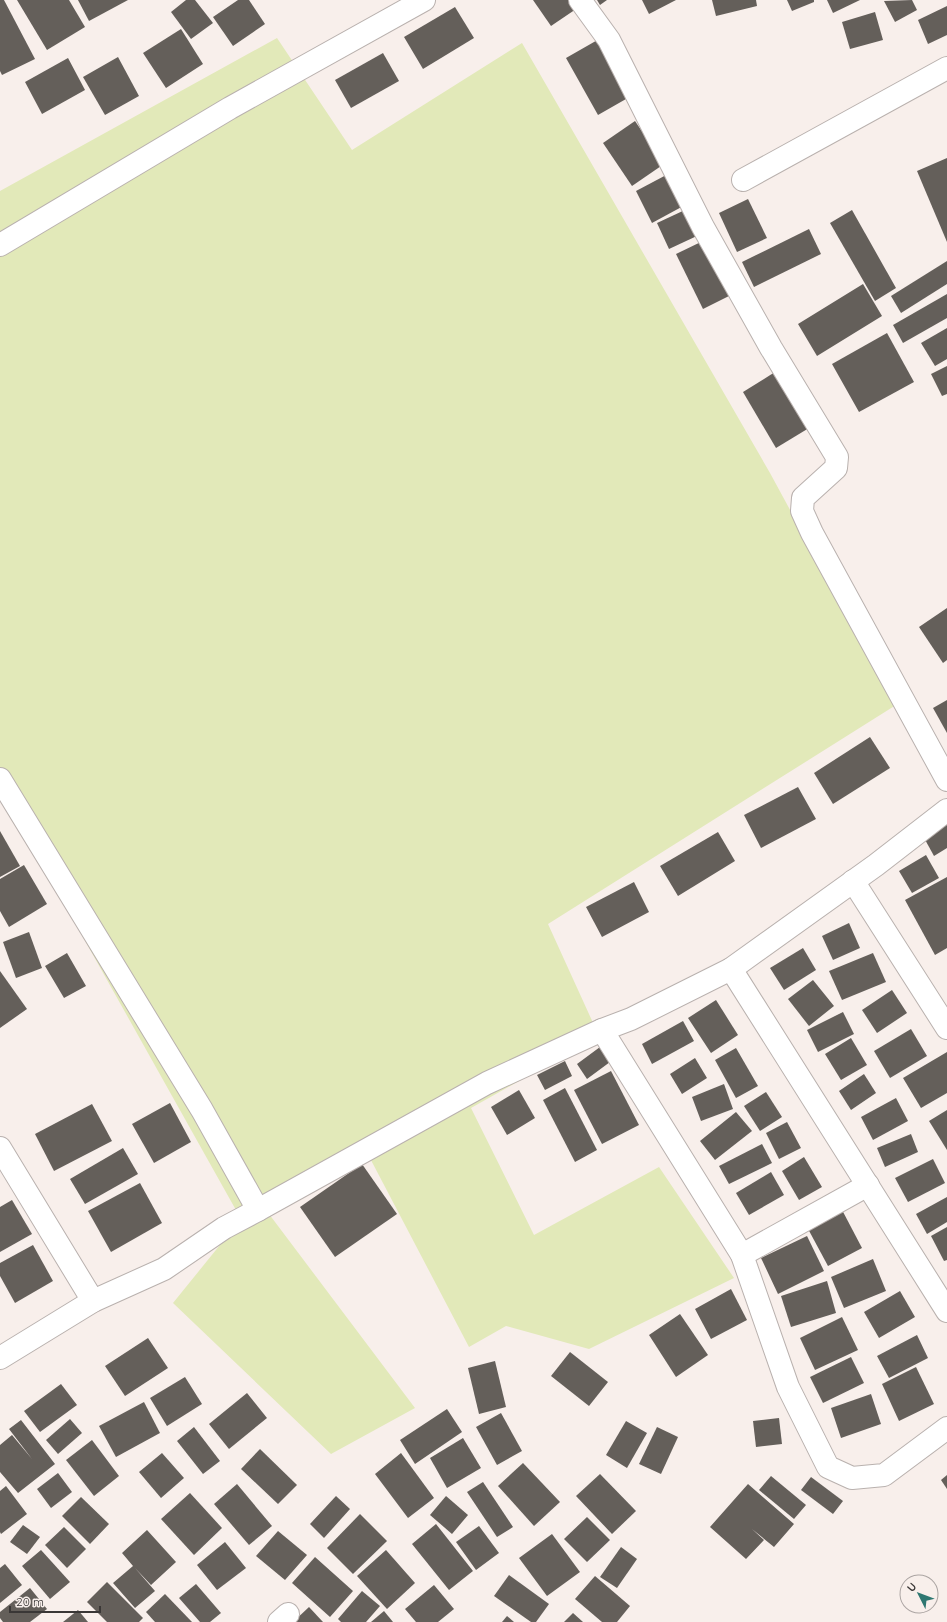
<svg xmlns="http://www.w3.org/2000/svg" width="947" height="1622" font-family="Quicksand,sans-serif">
	<style>
		.green { fill: #e2e9b9 }
		.building { fill: #645f5a }
		.lines { fill: none; stroke-linecap: round; stroke-linejoin: round }
		.street-casing { stroke: #b9b1ae; stroke-width: 24 }
		.street { stroke: #fff; stroke-width: 22 }
	</style>
	<rect width="100%" height="100%" fill="#f8efeb"/>
	<polygon class="green" points="277,38 352,150 522,43 770,473 896,705 548,924 599,1036 471,1108 534,1235 659,1167 734,1278 589,1349 506,1326 469,1347 362,1143 269,1214 415,1408 331,1454 173,1303 241,1219 0,789 0,191"/>
	<g class="building">
		<polygon points="0,0 4,0 35,59 2,75 0,71"/>
		<polygon points="17,0 69,0 85,27 47,50"/>
		<polygon points="78,0 128,0 89,21"/>
		<polygon points="186,0 195,0 213,23 191,39 171,12"/>
		<polygon points="238,0 249,0 265,24 233,46 213,17"/>
		<polygon points="533,0 579,0 582,5 551,26"/>
		<polygon points="597,0 607,0 600,5"/>
		<polygon points="642,0 676,0 649,14"/>
		<polygon points="712,0 756,0 757,6 716,16"/>
		<polygon points="787,0 814,0 814,2 792,11"/>
		<polygon points="827,0 860,0 833,13"/>
		<polygon points="912,0 917,10 895,22 884,1"/>
		<polygon points="947,6 947,35 928,44 918,20"/>
		<polygon points="455,7 474,38 423,69 404,37"/>
		<polygon points="875,12 883,40 850,49 842,22"/>
		<polygon points="181,29 203,64 166,88 143,53"/>
		<polygon points="601,38 633,95 598,115 566,58"/>
		<polygon points="383,53 399,81 351,108 335,80"/>
		<polygon points="118,57 139,96 105,115 83,77"/>
		<polygon points="68,58 85,90 42,114 25,82"/>
		<polygon points="635,121 664,164 632,186 603,143"/>
		<polygon points="947,158 947,242 917,171"/>
		<polygon points="670,173 687,204 652,223 636,191"/>
		<polygon points="748,199 767,238 737,252 719,213"/>
		<polygon points="687,209 699,235 669,249 657,223"/>
		<polygon points="852,210 896,288 875,301 830,223"/>
		<polygon points="809,229 821,254 754,287 742,262"/>
		<polygon points="705,240 731,295 703,309 676,254"/>
		<polygon points="947,261 947,284 901,313 891,296"/>
		<polygon points="863,284 882,316 817,356 798,324"/>
		<polygon points="947,294 947,318 903,343 893,325"/>
		<polygon points="947,328 947,359 935,366 921,343"/>
		<polygon points="887,333 914,382 859,412 832,364"/>
		<polygon points="947,366 947,394 942,396 931,374"/>
		<polygon points="775,372 809,428 776,448 743,392"/>
		<polygon points="947,608 947,660 943,663 919,627"/>
		<polygon points="947,700 947,733 933,708"/>
		<polygon points="870,737 890,768 833,804 814,773"/>
		<polygon points="798,787 816,819 761,848 744,815"/>
		<polygon points="947,822 947,848 934,856 923,836"/>
		<polygon points="0,831 20,866 0,877"/>
		<polygon points="718,832 735,861 678,896 660,866"/>
		<polygon points="926,855 939,878 912,893 899,871"/>
		<polygon points="24,865 47,904 9,927 0,911 0,879"/>
		<polygon points="947,877 947,948 935,955 905,900"/>
		<polygon points="634,882 649,912 602,937 586,907"/>
		<polygon points="849,923 860,948 833,960 822,936"/>
		<polygon points="29,932 42,968 16,978 3,942"/>
		<polygon points="803,948 816,970 784,990 770,968"/>
		<polygon points="67,953 86,986 64,998 45,966"/>
		<polygon points="873,953 886,982 842,1000 829,971"/>
		<polygon points="0,971 27,1009 0,1028"/>
		<polygon points="813,980 834,1006 809,1026 788,999"/>
		<polygon points="892,990 907,1013 877,1033 862,1010"/>
		<polygon points="716,1000 738,1035 711,1053 688,1018"/>
		<polygon points="843,1012 854,1034 818,1052 807,1030"/>
		<polygon points="683,1021 694,1041 652,1064 642,1044"/>
		<polygon points="911,1029 927,1056 890,1078 874,1051"/>
		<polygon points="851,1038 867,1065 841,1080 825,1054"/>
		<polygon points="600,1047 610,1062 587,1079 577,1064"/>
		<polygon points="736,1048 758,1086 736,1098 715,1060"/>
		<polygon points="947,1052 947,1093 921,1108 903,1078"/>
		<polygon points="695,1058 707,1078 682,1094 670,1074"/>
		<polygon points="565,1061 572,1076 545,1090 537,1075"/>
		<polygon points="611,1071 639,1125 602,1144 574,1090"/>
		<polygon points="864,1074 876,1093 851,1110 839,1091"/>
		<polygon points="724,1084 733,1109 701,1121 692,1097"/>
		<polygon points="565,1088 597,1150 575,1162 543,1100"/>
		<polygon points="519,1090 535,1118 507,1135 491,1107"/>
		<polygon points="766,1092 782,1117 760,1131 744,1106"/>
		<polygon points="896,1098 908,1121 873,1140 861,1117"/>
		<polygon points="170,1103 191,1142 154,1163 132,1124"/>
		<polygon points="92,1104 112,1141 54,1171 35,1134"/>
		<polygon points="947,1110 947,1150 929,1121"/>
		<polygon points="736,1112 752,1131 715,1160 700,1141"/>
		<polygon points="787,1122 801,1148 779,1159 766,1133"/>
		<polygon points="911,1134 918,1152 885,1167 877,1148"/>
		<polygon points="762,1144 772,1163 729,1184 719,1166"/>
		<polygon points="123,1148 138,1174 85,1204 70,1179"/>
		<polygon points="804,1157 822,1187 799,1200 782,1171"/>
		<polygon points="933,1159 945,1183 908,1202 895,1178"/>
		<polygon points="362,1164 397,1214 335,1257 300,1207"/>
		<polygon points="771,1172 784,1195 749,1215 736,1193"/>
		<polygon points="140,1183 162,1223 111,1252 88,1211"/>
		<polygon points="947,1197 947,1222 927,1234 916,1214"/>
		<polygon points="12,1200 32,1234 0,1252 0,1207"/>
		<polygon points="841,1208 862,1248 828,1266 807,1227"/>
		<polygon points="947,1227 947,1260 944,1261 931,1236"/>
		<polygon points="807,1236 824,1271 778,1294 761,1258"/>
		<polygon points="33,1245 53,1281 15,1303 0,1276 0,1263"/>
		<polygon points="873,1259 886,1291 844,1308 831,1277"/>
		<polygon points="827,1281 836,1313 791,1327 781,1296"/>
		<polygon points="731,1289 747,1320 711,1339 695,1309"/>
		<polygon points="900,1291 915,1317 879,1338 864,1312"/>
		<polygon points="680,1314 708,1355 676,1377 649,1335"/>
		<polygon points="842,1317 858,1350 815,1370 800,1338"/>
		<polygon points="917,1335 928,1358 889,1378 877,1356"/>
		<polygon points="148,1338 168,1368 125,1396 105,1366"/>
		<polygon points="570,1352 608,1382 589,1406 551,1376"/>
		<polygon points="851,1357 864,1383 823,1403 810,1377"/>
		<polygon points="495,1361 506,1407 479,1414 468,1368"/>
		<polygon points="916,1367 934,1404 899,1421 882,1384"/>
		<polygon points="185,1377 202,1404 167,1426 150,1398"/>
		<polygon points="61,1384 77,1405 40,1432 24,1411"/>
		<polygon points="247,1393 267,1418 229,1449 209,1424"/>
		<polygon points="871,1394 881,1424 841,1438 831,1408"/>
		<polygon points="144,1402 160,1433 116,1457 99,1426"/>
		<polygon points="447,1409 462,1432 415,1464 400,1440"/>
		<polygon points="501,1413 522,1451 497,1465 476,1427"/>
		<polygon points="779,1418 782,1444 756,1447 753,1421"/>
		<polygon points="70,1419 82,1433 58,1454 46,1440"/>
		<polygon points="21,1420 55,1464 18,1493 0,1472 0,1445 12,1435 32,1459 9,1429"/>
		<polygon points="626,1421 647,1433 627,1468 606,1455"/>
		<polygon points="194,1427 220,1461 203,1474 177,1441"/>
		<polygon points="657,1427 678,1437 661,1474 639,1464"/>
		<polygon points="463,1438 481,1468 447,1488 430,1458"/>
		<polygon points="92,1440 119,1476 94,1496 66,1460"/>
		<polygon points="260,1449 297,1485 278,1504 241,1469"/>
		<polygon points="162,1453 184,1478 161,1498 139,1472"/>
		<polygon points="401,1453 434,1498 408,1518 375,1474"/>
		<polygon points="523,1463 560,1502 534,1526 498,1486"/>
		<polygon points="58,1473 72,1492 51,1508 37,1489"/>
		<polygon points="600,1474 636,1511 612,1534 576,1496"/>
		<polygon points="947,1475 947,1489 941,1480"/>
		<polygon points="771,1476 806,1505 794,1519 759,1490"/>
		<polygon points="811,1477 843,1501 833,1514 801,1490"/>
		<polygon points="483,1482 513,1527 497,1537 467,1492"/>
		<polygon points="237,1484 272,1526 249,1545 214,1504"/>
		<polygon points="748,1484 794,1524 774,1547 752,1529 764,1540 746,1559 710,1527"/>
		<polygon points="6,1486 27,1514 1,1534 0,1532 0,1491"/>
		<polygon points="190,1493 222,1528 194,1555 161,1519"/>
		<polygon points="336,1496 350,1509 324,1538 310,1524"/>
		<polygon points="446,1496 468,1515 452,1534 430,1515"/>
		<polygon points="81,1497 109,1524 90,1544 62,1516"/>
		<polygon points="360,1514 387,1541 353,1574 327,1548"/>
		<polygon points="587,1517 610,1540 587,1562 564,1539"/>
		<polygon points="436,1524 473,1571 449,1590 412,1544"/>
		<polygon points="23,1525 40,1537 27,1554 10,1542"/>
		<polygon points="479,1526 499,1553 476,1570 456,1542"/>
		<polygon points="64,1527 86,1549 67,1568 45,1545"/>
		<polygon points="147,1530 176,1562 151,1585 135,1568 155,1591 135,1608 113,1583 133,1566 122,1553"/>
		<polygon points="278,1531 307,1555 285,1580 256,1556"/>
		<polygon points="552,1534 580,1572 547,1596 519,1558"/>
		<polygon points="225,1542 246,1568 217,1590 197,1565"/>
		<polygon points="621,1547 637,1559 617,1588 600,1577"/>
		<polygon points="41,1550 70,1582 50,1599 22,1566"/>
		<polygon points="386,1550 415,1583 387,1609 357,1576"/>
		<polygon points="315,1557 353,1591 330,1617 292,1583"/>
		<polygon points="5,1564 22,1585 0,1603 0,1568"/>
		<polygon points="509,1575 549,1604 536,1622 531,1622 494,1596"/>
		<polygon points="595,1576 630,1606 617,1622 602,1622 575,1599"/>
		<polygon points="107,1582 143,1618 139,1622 107,1622 87,1602"/>
		<polygon points="196,1584 221,1613 210,1622 200,1622 179,1598"/>
		<polygon points="434,1585 454,1609 438,1622 416,1622 405,1609"/>
		<polygon points="30,1588 47,1609 30,1622 3,1622 0,1618 0,1612"/>
		<polygon points="362,1591 380,1606 366,1622 341,1622 338,1619"/>
		<polygon points="165,1594 192,1622 155,1622 146,1612"/>
		<polygon points="309,1607 323,1622 293,1622"/>
		<polygon points="78,1610 88,1622 63,1622"/>
		<polygon points="384,1611 393,1622 371,1622"/>
		<polygon points="573,1613 583,1622 564,1622"/>
		<polygon points="507,1616 514,1622 502,1622"/>
	</g>
	<g class="lines">
		<g class="street-casing">
			<g id="street">
				<polyline points="580,0 609,40 703,227 771,348 837,457 836,468 803,498 802,511 812,533 947,780"/>
				<polyline points="743,180 947,68"/>
				<polyline points="0,245 230,108 424,0"/>
				<polyline points="0,779 202,1110 258,1210 224,1228 164,1269 93,1301 0,1358"/>
				<polyline points="947,810 876,865 731,969 631,1019 602,1030 742,1255 788,1387 828,1467 852,1478 884,1475 947,1428"/>
				<polyline points="853,881 947,1028"/>
				<polyline points="731,969 947,1311"/>
				<polyline points="0,1148 93,1301"/>
				<polyline points="258,1210 487,1083 602,1030"/>
				<polyline points="742,1255 868,1185"/>
				<polyline points="279,1622 288,1614"/>
			</g>
		</g>
		<use href="#street" class="street"/>
	</g>
	<g transform="translate(919 1594) rotate(312)"><circle r="19" fill="#f8efeb" stroke="#aca5a3"/>
	<path d="M0-3L7 15L0 10L-7 15Z" fill="#2e7771"/>
	<text y="-6" font-size="11" font-weight="bold" text-anchor="middle" fill="#3a3736">U</text>
	</g>
	<path d="M10 1606v6h90v-6" fill="none" stroke="#3a3736" stroke-width="2"/>
	<text x="16" y="1606" font-size="12" fill="#3a3736" stroke="#f8efeb" stroke-width="3" paint-order="stroke">20 m</text>
</svg>
